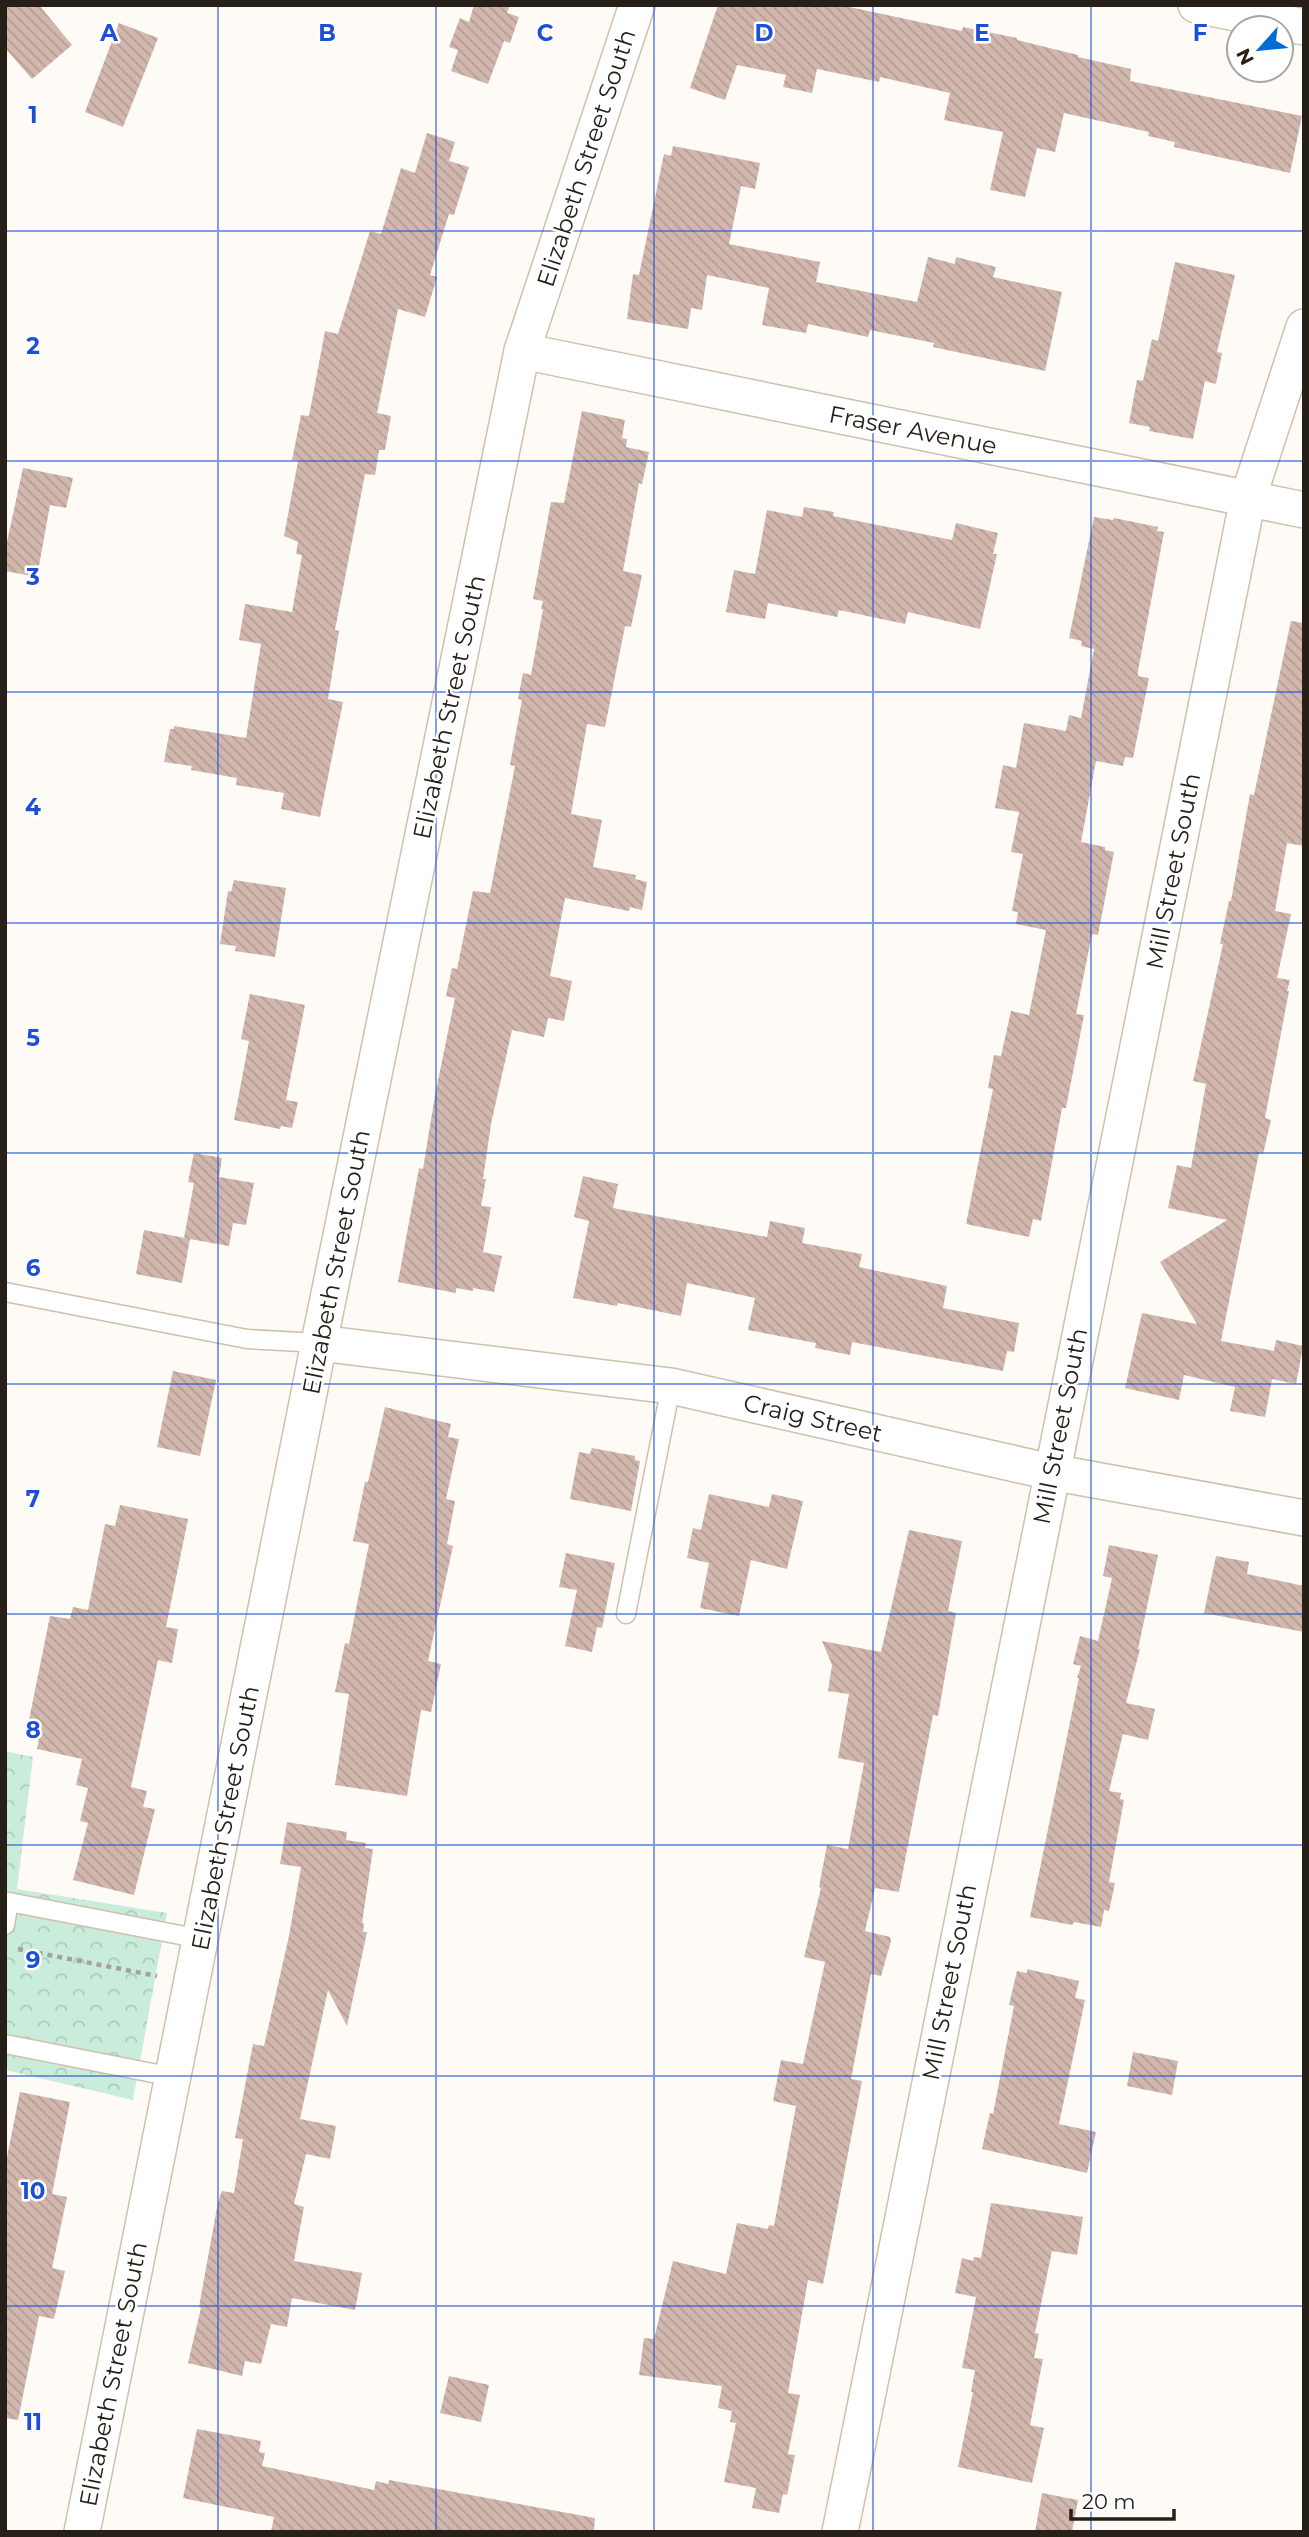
<svg xmlns="http://www.w3.org/2000/svg" width="1309" height="2537" font-family="Montserrat,sans-serif">
	<style>
		.forest { fill: url(#forest-crowns) }
		.building { fill: url(#building-back-hatch) }
		.lines { fill: none; stroke-linecap: round; stroke-linejoin: round }
		.service-casing { stroke: #cec0ab; stroke-width: 21 }
		.minor-casing { stroke: #cec0ab; stroke-width: 38 }
		.path { stroke: #a6a19c; stroke-width: 4.5; stroke-dasharray: 5 5; stroke-linecap: butt }
		.service { stroke: #fff; stroke-width: 18 }
		.minor { stroke: #fff; stroke-width: 35 }
		.grid { fill: none; stroke: #1d4ed8; stroke-width: 2; stroke-opacity: 0.55 }
		.labels { text-anchor: middle; dominant-baseline: central; stroke-width: 5; stroke-linejoin: round; paint-order: stroke }
		.street-label { font-size: 24px; fill: #262019; stroke: #fff }
		.grid-label { font-size: 23px; text-anchor: middle; font-weight: bold; fill: #1d4ed8; stroke: #fff; stroke-width: 5; stroke-linejoin: round; paint-order: stroke }
	</style>
	<defs>
		<pattern id="forest-crowns" width="20" height="18" patternUnits="userSpaceOnUse" patternTransform="scale(1.75)"><rect width="20" height="18" fill="#c9edda"/><path d="M2 6a3 3 0 1 1 6 0M12 15a3 3 0 1 1 6 0" fill="none" stroke="#accbba"/></pattern>
		<pattern id="building-back-hatch" width="6" height="6" patternUnits="userSpaceOnUse" patternTransform="scale(1.75)"><rect width="6" height="6" fill="#d1b7ad"/><path d="M-1 5l2 2M0 0l6 6M5-1l2 2" fill="none" stroke="#b39d94"/></pattern>
	</defs>
	<rect width="100%" height="100%" fill="#fefbf7"/>
	<polygon class="forest" points="5,1751 33,1757 17,1889 167,1913 133,2100 5,2070"/>
	<g class="building">
		<polygon points="5,5 39,5 72,45 32,79 5,48"/>
		<polygon points="474,5 510,5 507,13 519,17 510,43 504,41 488,84 451,71 458,50 449,47 460,18 469,22"/>
		<polygon points="718,5 840,5 962,31 963,27 1017,38 1017,40 1078,55 1078,57 1131,69 1130,81 1302,116 1290,173 1174,147 1175,142 1148,136 1149,132 1064,113 1055,152 1037,148 1025,197 990,190 1003,132 944,120 950,93 880,77 879,82 817,69 812,93 783,87 786,75 737,65 725,100 690,88"/>
		<polygon points="119,23 158,38 123,127 85,112"/>
		<polygon points="427,133 455,142 449,161 469,167 454,215 449,214 430,275 437,277 425,317 398,309 377,413 391,416 385,450 379,450 375,475 365,474 335,630 339,631 328,699 343,702 320,817 281,809 284,793 236,785 237,778 191,770 192,766 164,762 170,729 174,729 174,726 246,738 261,644 239,640 245,604 292,612 302,555 296,554 298,542 284,536 298,461 292,460 301,415 309,416 325,331 338,334 370,231 381,234 401,168 415,173"/>
		<polygon points="673,146 760,163 755,189 741,186 729,244 820,262 816,282 917,302 928,257 955,264 956,257 996,267 993,277 1062,292 1045,371 933,347 934,343 870,330 868,337 808,324 806,333 762,325 769,288 707,275 702,310 691,308 688,329 627,319 633,274 639,275 664,154 671,156"/>
		<polygon points="1175,262 1235,275 1217,352 1222,353 1216,384 1205,381 1193,439 1149,431 1150,427 1129,423 1137,380 1143,381 1152,339 1158,341"/>
		<polygon points="582,411 625,420 622,438 627,439 626,447 649,452 642,484 639,483 623,571 642,575 631,627 625,626 605,727 587,724 571,814 602,820 593,867 636,875 635,879 647,882 642,910 630,907 629,911 565,898 550,976 572,981 564,1021 548,1018 544,1037 512,1030 491,1124 483,1179 486,1179 481,1206 491,1207 483,1252 502,1256 494,1292 473,1288 473,1291 456,1288 456,1293 398,1282 419,1168 423,1169 435,1095 455,998 446,996 452,968 457,969 473,891 490,893 515,766 510,765 522,700 518,699 523,673 531,675 543,609 541,609 543,601 533,599 551,502 564,503"/>
		<polygon points="23,468 73,478 66,508 50,505 37,577 5,571 5,551"/>
		<polygon points="804,507 834,512 833,516 952,540 956,523 998,533 993,554 997,554 980,629 908,612 905,624 839,610 837,617 768,603 765,619 726,612 734,570 755,574 767,510 802,517"/>
		<polygon points="1094,517 1113,520 1114,518 1158,527 1157,531 1164,532 1138,671 1138,676 1149,678 1133,758 1125,757 1123,766 1096,761 1081,842 1105,847 1105,850 1114,852 1098,935 1092,934 1076,1014 1084,1015 1066,1108 1062,1108 1041,1221 1033,1219 1029,1237 966,1224 993,1089 988,1088 994,1055 1001,1056 1011,1011 1029,1015 1046,930 1016,924 1018,912 1012,911 1023,854 1011,852 1019,812 995,808 1003,765 1016,768 1024,723 1066,731 1069,715 1081,718 1094,649 1081,646 1082,641 1069,638"/>
		<polygon points="1291,621 1304,623 1304,846 1287,843 1275,911 1291,914 1277,978 1290,980 1287,991 1289,991 1265,1118 1271,1120 1263,1154 1259,1153 1221,1341 1274,1351 1276,1340 1303,1346 1296,1384 1272,1379 1265,1417 1230,1411 1235,1387 1184,1375 1179,1400 1125,1388 1142,1313 1197,1324 1160,1262 1227,1220 1168,1208 1177,1165 1191,1168 1206,1084 1193,1081 1223,944 1220,944 1229,901 1231,901 1250,794 1254,795"/>
		<polygon points="234,880 286,888 275,957 235,951 236,946 220,944 228,891 231,892"/>
		<polygon points="250,994 305,1005 286,1100 298,1102 292,1128 281,1126 280,1129 234,1120 249,1041 241,1039"/>
		<polygon points="194,1153 222,1158 219,1177 254,1183 246,1225 233,1223 229,1246 184,1238 194,1183 188,1182"/>
		<polygon points="583,1176 618,1184 613,1208 767,1237 770,1221 805,1228 802,1243 862,1254 859,1267 947,1286 943,1308 1019,1323 1014,1352 1007,1351 1003,1371 852,1342 850,1355 815,1348 816,1343 748,1330 755,1298 687,1283 681,1316 618,1303 617,1306 573,1298 589,1221 574,1217"/>
		<polygon points="144,1230 190,1239 182,1283 136,1274"/>
		<polygon points="173,1371 216,1380 200,1456 157,1447"/>
		<polygon points="385,1407 451,1424 448,1437 459,1439 446,1499 455,1501 447,1544 453,1546 428,1661 441,1664 431,1712 421,1710 407,1796 335,1785 349,1694 335,1692 345,1643 349,1644 369,1544 353,1541 365,1482 368,1482"/>
		<polygon points="592,1448 635,1456 635,1460 640,1461 631,1511 570,1499 579,1452 590,1454"/>
		<polygon points="709,1494 769,1507 772,1494 803,1501 787,1569 751,1560 739,1616 700,1608 709,1563 687,1558 693,1528 701,1530"/>
		<polygon points="120,1505 188,1519 166,1627 178,1629 172,1663 158,1660 131,1787 147,1791 143,1807 155,1809 134,1895 73,1880 88,1823 80,1821 88,1788 76,1785 82,1759 37,1749 41,1728 28,1725 50,1616 70,1619 73,1607 88,1610 105,1524 115,1526"/>
		<polygon points="909,1530 962,1541 948,1611 956,1613 938,1716 933,1715 899,1892 875,1888 865,1931 890,1937 891,1941 881,1976 871,1974 851,2079 862,2081 823,2284 808,2280 788,2393 800,2395 788,2454 795,2455 787,2495 783,2494 779,2513 752,2508 756,2488 724,2482 736,2423 730,2422 732,2411 718,2408 722,2386 639,2375 644,2338 654,2339 673,2261 726,2274 737,2223 768,2229 769,2225 774,2226 796,2106 773,2101 781,2060 803,2064 825,1962 804,1957 821,1888 819,1887 827,1845 848,1849 864,1763 838,1758 849,1694 828,1691 832,1665 822,1641 881,1652"/>
		<polygon points="1109,1545 1158,1555 1138,1649 1140,1649 1126,1703 1155,1709 1148,1740 1123,1734 1109,1791 1121,1793 1120,1799 1124,1800 1109,1882 1115,1883 1109,1911 1104,1910 1101,1927 1074,1922 1072,1925 1030,1917 1079,1678 1077,1678 1081,1666 1073,1664 1080,1636 1098,1641 1112,1578 1103,1576"/>
		<polygon points="566,1553 615,1563 602,1628 597,1627 592,1652 565,1646 577,1590 559,1587"/>
		<polygon points="1216,1556 1249,1562 1247,1574 1304,1586 1304,1632 1204,1613"/>
		<polygon points="287,1822 347,1832 346,1840 366,1843 365,1848 373,1849 362,1923 364,1923 363,1932 367,1932 347,2026 328,1990 300,2119 336,2126 330,2159 306,2154 294,2204 304,2207 294,2261 362,2273 355,2310 292,2298 287,2327 271,2324 261,2364 245,2361 242,2376 188,2363 201,2308 199,2307 218,2202 222,2191 234,2193 243,2139 235,2138 253,2044 264,2046 289,1936 301,1867 280,1864"/>
		<polygon points="1027,1969 1079,1981 1075,1998 1085,2000 1059,2124 1096,2132 1087,2173 982,2149 990,2113 993,2114 1014,2006 1009,2005 1017,1971 1027,1973"/>
		<polygon points="1133,2052 1178,2061 1172,2095 1127,2086"/>
		<polygon points="20,2092 70,2102 52,2194 67,2197 52,2268 65,2271 54,2319 39,2316 18,2420 5,2418 5,2167"/>
		<polygon points="991,2203 1083,2217 1077,2255 1052,2251 1035,2333 1039,2334 1034,2358 1043,2359 1030,2425 1044,2428 1032,2483 958,2467 973,2392 971,2392 975,2370 962,2368 976,2297 955,2293 962,2258 973,2261 974,2257 981,2258"/>
		<polygon points="449,2376 489,2385 481,2422 440,2413"/>
		<polygon points="197,2429 261,2441 259,2452 265,2453 262,2466 374,2490 376,2481 388,2484 389,2480 595,2518 594,2532 271,2532 274,2517 183,2498"/>
		<polygon points="1042,2493 1078,2500 1072,2532 1035,2532"/>
	</g>
	<g class="lines">
		<g class="service-casing">
			<g id="service">
				<polyline points="5,1292 247,1339 319,1343"/>
				<polyline points="626,1614 671,1386"/>
				<polyline points="5,1925 9,1902 201,1939"/>
				<polyline points="5,2044 173,2077"/>
			</g>
		</g>
		<g class="minor-casing">
			<g id="minor">
				<polyline points="1196,5 1304,27"/>
				<polyline points="522,351 1304,510"/>
				<polyline points="319,1343 671,1386 1051,1472 1304,1518"/>
				<polyline points="82,2532 319,1343 522,351 637,5"/>
				<polyline points="840,2532 1248,498 1304,327"/>
			</g>
		</g>
		<polyline class="path" points="18,1949 157,1976"/>
		<use href="#service" class="service"/>
		<use href="#minor" class="minor"/>
	</g>
	<path class="grid" d="M 218,5 L 218,2532M 436,5 L 436,2532M 654,5 L 654,2532M 873,5 L 873,2532M 1091,5 L 1091,2532M 5,231 L 1304,231M 5,461 L 1304,461M 5,692 L 1304,692M 5,923 L 1304,923M 5,1153 L 1304,1153M 5,1384 L 1304,1384M 5,1614 L 1304,1614M 5,1845 L 1304,1845M 5,2076 L 1304,2076M 5,2306 L 1304,2306"/>
	<g class="labels">
		<g class="street-label">
			<text transform="translate(586 158) rotate(-72)">Elizabeth Street South</text>
			<text transform="translate(913 430) rotate(11)">Fraser Avenue</text>
			<text transform="translate(449 707) rotate(-78)">Elizabeth Street South</text>
			<text transform="translate(1173 871) rotate(-79)">Mill Street South</text>
			<text transform="translate(336 1262) rotate(-79)">Elizabeth Street South</text>
			<text transform="translate(813 1418) rotate(13)">Craig Street</text>
			<text transform="translate(1060 1426) rotate(-79)">Mill Street South</text>
			<text transform="translate(225 1818) rotate(-79)">Elizabeth Street South</text>
			<text transform="translate(949 1982) rotate(-79)">Mill Street South</text>
			<text transform="translate(113 2374) rotate(-79)">Elizabeth Street South</text>
		</g>
	</g>
	<g class="grid-label">
		<text x="109" y="41">A</text>
		<text x="327" y="41">B</text>
		<text x="545" y="41">C</text>
		<text x="764" y="41">D</text>
		<text x="982" y="41">E</text>
		<text x="1200" y="41">F</text>
		<text x="33" y="123">1</text>
		<text x="33" y="354">2</text>
		<text x="33" y="585">3</text>
		<text x="33" y="815">4</text>
		<text x="33" y="1046">5</text>
		<text x="33" y="1276">6</text>
		<text x="33" y="1507">7</text>
		<text x="33" y="1738">8</text>
		<text x="33" y="1968">9</text>
		<text x="33" y="2199">10</text>
		<text x="33" y="2430">11</text>
	</g>
	<rect width="1309" height="2537" fill="none" stroke="#262019" stroke-width="14"/>
	<g transform="translate(1260 49) rotate(243)"><circle r="33" fill="#ffffff" stroke="#a8a6a3" stroke-width="2"/>
	<path d="M0-5L12 26L0 18L-12 26Z" fill="#006bd3"/>
	<text y="-10" font-size="19" font-weight="bold" text-anchor="middle" fill="#262019">N</text>
	</g>
	<path d="M1071 2509v10h103v-10" fill="none" stroke="#262019" stroke-width="3.5"/>
	<text x="1082" y="2509" font-size="21" fill="#262019" stroke="#ffffff" stroke-width="5" paint-order="stroke">20 m</text>
</svg>
